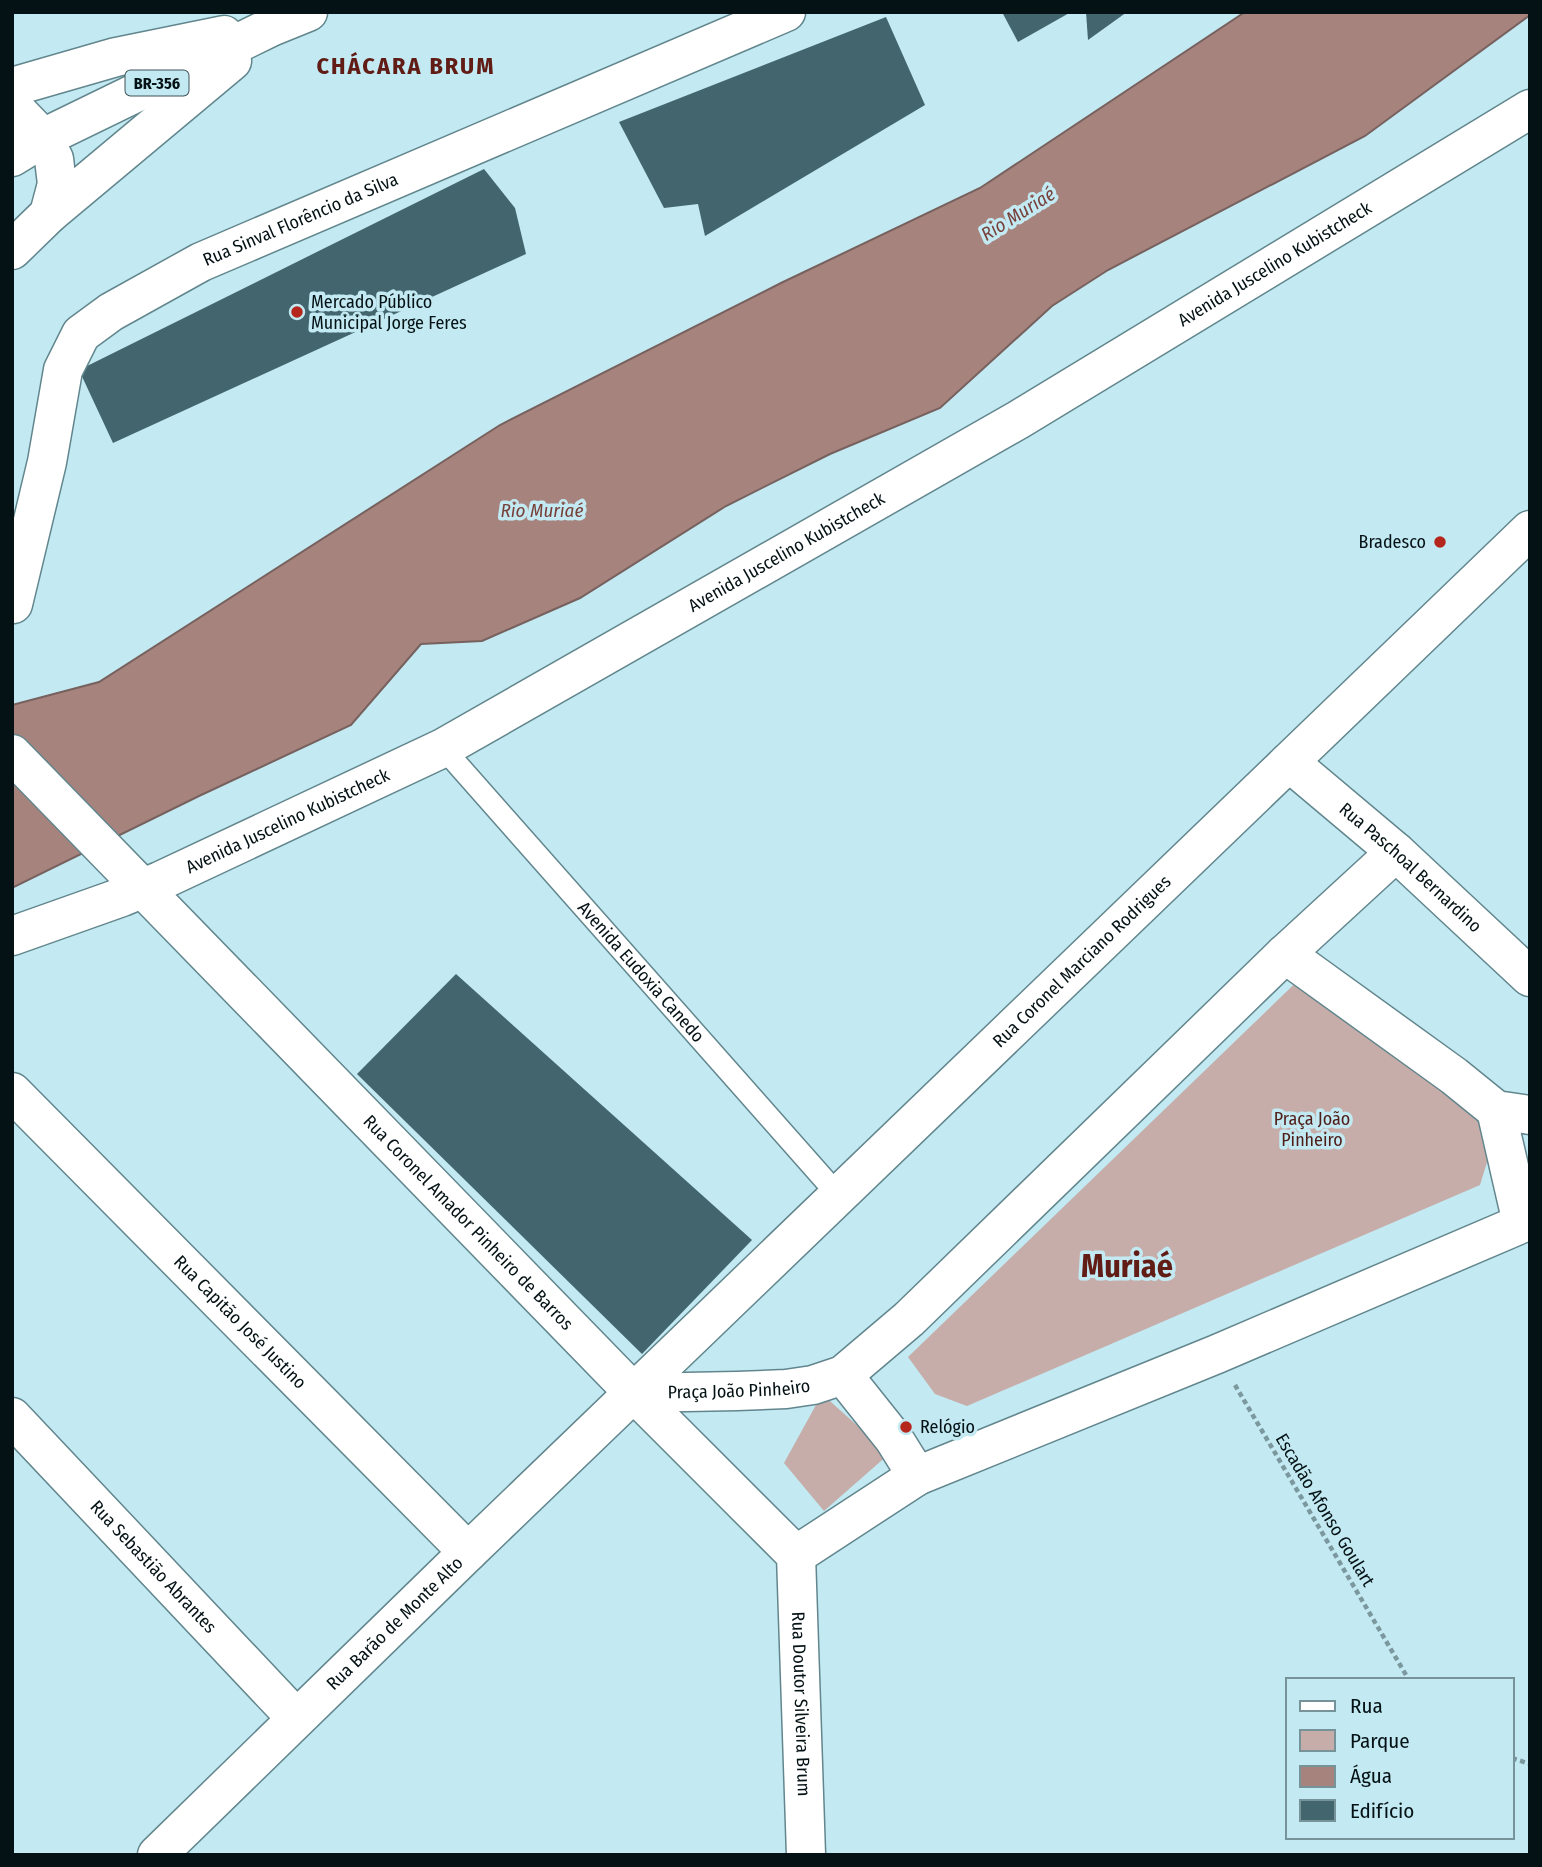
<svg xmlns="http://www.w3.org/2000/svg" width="1542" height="1867" font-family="'Fira Sans Condensed',sans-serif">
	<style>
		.green { fill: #c6ada9 }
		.water { fill: #a7837d; stroke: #76615e; stroke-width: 2 }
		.building { fill: #43656d }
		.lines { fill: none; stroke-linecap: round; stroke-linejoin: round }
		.service-casing { stroke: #62868d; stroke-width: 24 }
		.minor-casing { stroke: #62868d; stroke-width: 41 }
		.tertiary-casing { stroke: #62868d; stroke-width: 41 }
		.trunk-casing { stroke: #62868d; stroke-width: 41 }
		.path { stroke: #7c989f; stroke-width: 4.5; stroke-dasharray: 5 3.5; stroke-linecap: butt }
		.service { stroke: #fff; stroke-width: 21 }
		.minor { stroke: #fff; stroke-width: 38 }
		.tertiary { stroke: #fff; stroke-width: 38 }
		.trunk { stroke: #fff; stroke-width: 38 }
		.poi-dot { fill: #b5261c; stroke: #c3e9f2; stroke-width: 2.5 }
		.labels { text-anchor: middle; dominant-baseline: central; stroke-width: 7; stroke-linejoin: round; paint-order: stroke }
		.shield { fill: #c3e9f2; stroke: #3e5257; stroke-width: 2 }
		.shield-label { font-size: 16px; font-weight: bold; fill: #051215 }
		.street-label { font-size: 18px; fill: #051215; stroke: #c3e9f2 }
		.poi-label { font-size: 18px; fill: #051215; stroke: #c3e9f2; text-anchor: start }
		.park-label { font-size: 18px; fill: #4e1d17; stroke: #c3e9f2 }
		.water-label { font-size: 19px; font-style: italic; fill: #77413a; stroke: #c3e9f2 }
		.district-label { font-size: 24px; font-weight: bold; letter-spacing: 2px; fill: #601c15; stroke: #c3e9f2 }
		.town-label { font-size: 32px; font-weight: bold; fill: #601c15; stroke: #c3e9f2 }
	</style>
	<rect width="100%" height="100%" fill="#c3e9f2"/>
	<g class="green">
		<polygon points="1310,969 1475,1107 1495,1136 1480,1185 967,1406 935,1394 908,1357"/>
		<polygon points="822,1394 889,1454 824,1511 784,1463"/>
	</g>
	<polygon class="water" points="1245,12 1530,12 1530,15 1365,136 1108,270 1052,306 940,408 830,454 726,506 580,598 482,641 421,644 351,725 199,796 12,888 12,705 99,682 500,425 781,283 980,188"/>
	<g class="building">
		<polygon points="1002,12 1071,12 1018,42"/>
		<polygon points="1086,12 1127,12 1088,40"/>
		<polygon points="886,17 925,105 705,236 698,204 664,208 619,122"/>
		<polygon points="484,169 515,208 526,254 113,443 79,370"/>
		<polygon points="456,974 752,1240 642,1354 357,1074"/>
	</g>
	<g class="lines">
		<g class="service-casing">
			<g id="service">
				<path id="s1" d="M 443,748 L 839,1196"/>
			</g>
		</g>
		<g class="minor-casing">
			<g id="minor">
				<path id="s2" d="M 13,604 L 47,462 L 63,370 L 81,334 L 111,312 L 201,262 L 786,12"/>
				<path id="s3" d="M 1289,762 L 1396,852 L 1530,977"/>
				<polyline points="1285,954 1454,1076 1496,1110 1530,1115"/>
				<path id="s4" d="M 12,1092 L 468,1552"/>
				<polyline points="1496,1110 1522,1223"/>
				<polyline points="843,1375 894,1439 917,1476"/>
				<path id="s5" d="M 634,1393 L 737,1391 L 786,1389 L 813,1385 L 843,1375 L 909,1319 L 1285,954 L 1396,852"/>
				<path id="s6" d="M 12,1417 L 296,1718"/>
				<polyline points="796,1555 917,1476 1217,1354 1530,1220"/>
				<path id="s7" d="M 157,1855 L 468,1552 L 1530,530"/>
			</g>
		</g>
		<g class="tertiary-casing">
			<g id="tertiary">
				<polyline points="12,106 43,138 54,159 57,184 49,214 12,250"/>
				<path id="s8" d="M 12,754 L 634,1393 L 796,1555 L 806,1855"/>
				<path id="s9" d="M 12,936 L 122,897 L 160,881 L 443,748 L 1018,420 L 1530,109"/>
			</g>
		</g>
		<g class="trunk-casing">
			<g id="trunk">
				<polyline points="12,87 116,57 224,35"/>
				<polyline points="12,157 43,138 271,27 308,12"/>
				<polyline points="49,214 232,61"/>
			</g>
		</g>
		<g class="path">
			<polyline points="1235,1385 1409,1680"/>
			<polyline points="1512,1758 1530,1764"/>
		</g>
		<use href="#service" class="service"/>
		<use href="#minor" class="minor"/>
		<use href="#tertiary" class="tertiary"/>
		<use href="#trunk" class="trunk"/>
	</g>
	<g class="poi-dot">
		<circle cx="297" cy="312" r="7"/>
		<circle cx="1440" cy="542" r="7"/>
		<circle cx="906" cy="1427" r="7"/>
	</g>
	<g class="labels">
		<rect class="shield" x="125.5" y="70.5" width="63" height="25" rx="5"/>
		<g class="shield-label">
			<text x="157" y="83">BR-356</text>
		</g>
		<g class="street-label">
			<text stroke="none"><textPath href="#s2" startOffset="528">Rua Sinval Florêncio da Silva</textPath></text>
			<text stroke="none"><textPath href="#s9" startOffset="1433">Avenida Juscelino Kubistcheck</textPath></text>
			<text stroke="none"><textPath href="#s9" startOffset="866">Avenida Juscelino Kubistcheck</textPath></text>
			<text stroke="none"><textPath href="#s9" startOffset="299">Avenida Juscelino Kubistcheck</textPath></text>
			<text stroke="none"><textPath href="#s3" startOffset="161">Rua Paschoal Bernardino</textPath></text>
			<text stroke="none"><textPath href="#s7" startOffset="1286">Rua Coronel Marciano Rodrigues</textPath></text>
			<text stroke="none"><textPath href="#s1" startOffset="299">Avenida Eudoxia Canedo</textPath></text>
			<text stroke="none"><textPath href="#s8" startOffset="654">Rua Coronel Amador Pinheiro de Barros</textPath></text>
			<text stroke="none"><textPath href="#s4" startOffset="324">Rua Capitão José Justino</textPath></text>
			<text stroke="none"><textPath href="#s5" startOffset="105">Praça João Pinheiro</textPath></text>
			<text transform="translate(1325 1510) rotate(59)">Escadão Afonso Goulart</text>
			<text stroke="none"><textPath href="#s6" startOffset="206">Rua Sebastião Abrantes</textPath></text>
			<text stroke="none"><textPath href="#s7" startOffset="332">Rua Barão de Monte Alto</textPath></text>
			<text stroke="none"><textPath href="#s8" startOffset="1270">Rua Doutor Silveira Brum</textPath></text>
		</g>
		<g class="poi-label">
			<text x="311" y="302">Mercado Público<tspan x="311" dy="21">Municipal Jorge Feres</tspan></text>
			<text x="1426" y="542" text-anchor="end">Bradesco</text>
			<text x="920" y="1427">Relógio</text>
		</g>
		<g class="park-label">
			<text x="1312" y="1119">Praça João<tspan x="1312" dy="21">Pinheiro</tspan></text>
		</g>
		<g class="water-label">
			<text transform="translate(1018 214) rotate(-32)">Rio Muriaé</text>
			<text x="542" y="510">Rio Muriaé</text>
		</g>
		<g class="district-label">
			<text x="406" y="66">CHÁCARA BRUM</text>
		</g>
		<g class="town-label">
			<text x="1127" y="1266">Muriaé</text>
		</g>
	</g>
	<rect width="1542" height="1867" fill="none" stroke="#051215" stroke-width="28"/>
	<rect x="1286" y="1678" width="228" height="161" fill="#c3e9f2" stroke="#77939a" stroke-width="2"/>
	<rect x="1300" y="1701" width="35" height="10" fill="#ffffff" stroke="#77939a" stroke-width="2"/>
	<text x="1350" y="1713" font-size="21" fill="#051215">Rua</text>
	<rect x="1300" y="1730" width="35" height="21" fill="#c6ada9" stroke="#77939a" stroke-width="2"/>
	<text x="1350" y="1748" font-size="21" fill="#051215">Parque</text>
	<rect x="1300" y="1766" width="35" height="21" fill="#a7837d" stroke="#77939a" stroke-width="2"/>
	<text x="1350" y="1783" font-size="21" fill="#051215">Água</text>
	<rect x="1300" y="1800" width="35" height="21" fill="#43656d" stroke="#77939a" stroke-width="2"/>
	<text x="1350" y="1818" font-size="21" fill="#051215">Edifício</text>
</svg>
